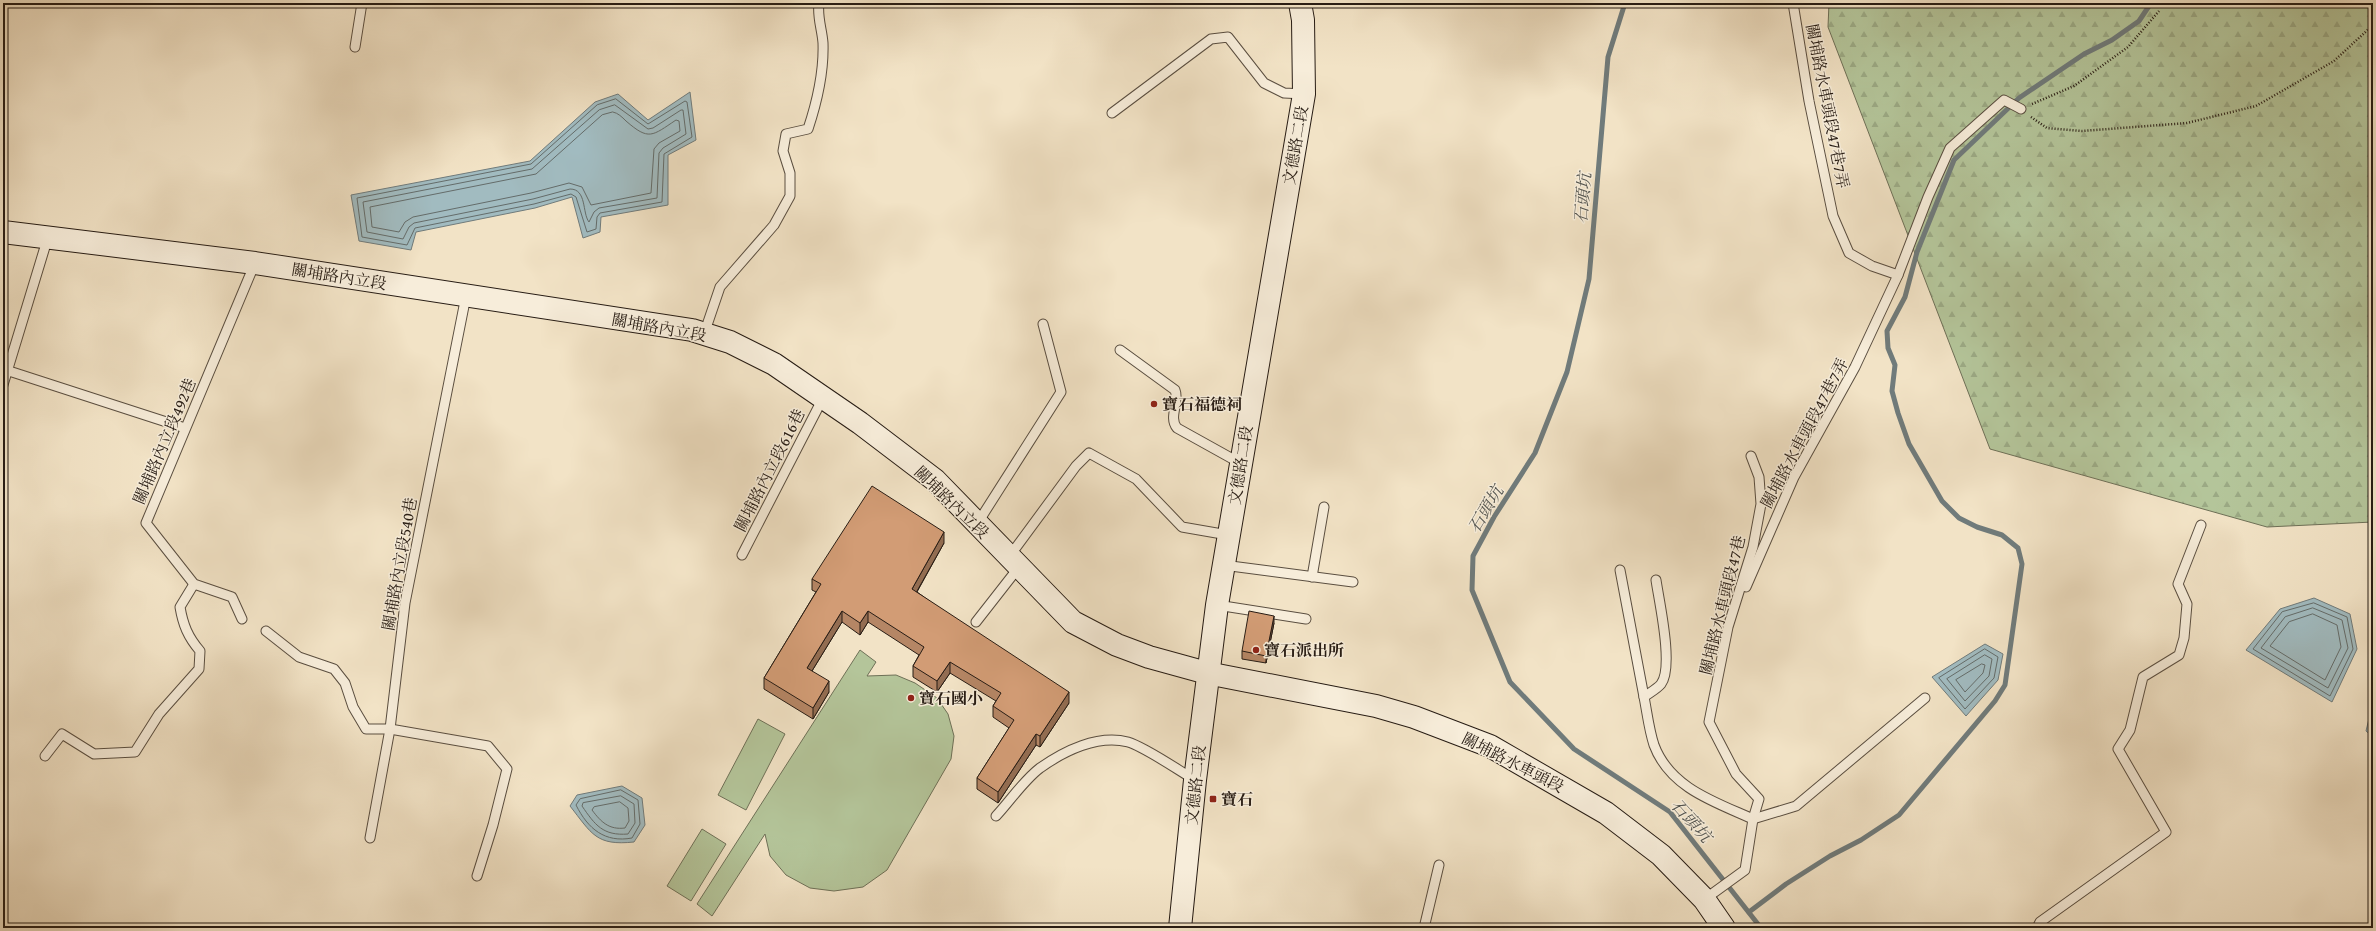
<svg xmlns="http://www.w3.org/2000/svg" width="2376" height="931" font-family="'Gentium Book Plus','Noto Serif TC',serif">
	<style>
		.green { fill: #b4c59a; stroke: #6e7057 }
		.forest { fill: url(#forest-firs); stroke: #6e7057 }
		.water { fill: #a1bbc0; stroke: #707b7b }
		.lines { fill: none; stroke-linecap: round; stroke-linejoin: round }
		.shore { stroke: #646c6a; stroke-width: 1 }
		.stream { stroke: #707b7b; stroke-width: 5 }
		.lane-casing { stroke: #5a4e40; stroke-width: 11 }
		.secondary-casing { stroke: #271c14; stroke-width: 24 }
		.path { stroke: #271c14; stroke-width: 2.5; stroke-dasharray: 1 2; stroke-linecap: butt }
		.lane { stroke: #f7edda; stroke-width: 9 }
		.secondary { stroke: #f7edda; stroke-width: 22 }
		.wall { fill: #b58665; stroke: #271c14 }
		.shaded-wall { fill: #936d52; stroke: #271c14 }
		.building { fill: #d29c75; stroke: #271c14 }
		.poi-dot { fill: #8f2418; stroke: #f7edda; stroke-width: 1.5 }
		.labels { text-anchor: middle; dominant-baseline: central; stroke-width: 3; stroke-linejoin: round; paint-order: stroke }
		.street-label { font-size: 16px; fill: #271c14; stroke: #f7edda }
		.poi-label { font-size: 16px; font-weight: bold; fill: #271c14; stroke: #f7edda; text-anchor: start }
		.water-label { font-size: 17px; font-style: italic; fill: #525450; stroke: #f7edda }
	</style>
	<defs>
		<pattern id="forest-firs" width="22" height="20" patternUnits="userSpaceOnUse"><rect width="22" height="20" fill="#b4c59a"/><path d="M5 1l3.5 6h-7zM16 11l3.5 6h-7z" fill="#9ba984"/></pattern>
	</defs>
	<rect width="100%" height="100%" fill="#f2e3c6"/>
	<filter id="stains"><feTurbulence type="fractalNoise" baseFrequency=".005" numOctaves="4"/><feColorMatrix values="0 0 0 0 .2 0 0 0 0 .09 0 0 0 0 .02 0 0 0 .5 -.17"/></filter>
	<radialGradient id="worn" r=".72"><stop offset=".6" stop-color="#630" stop-opacity="0"/><stop offset="1" stop-color="#630" stop-opacity=".3"/></radialGradient>
	<g class="green">
		<polygon points="860,650 876,662 867,676 896,675 915,683 937,698 948,714 954,736 951,759 887,870 863,887 834,891 810,888 786,875 770,856 765,834 712,916 697,904"/>
		<polygon points="758,719 785,734 746,810 718,795"/>
		<polygon points="702,829 726,844 691,901 667,886"/>
	</g>
	<polygon class="forest" points="1829,3 2373,3 2373,522 2267,527 1990,449 1828,27"/>
	<g class="water">
		<polygon points="690,92 696,140 668,155 668,205 601,217 600,232 583,238 572,197 535,208 416,232 411,250 359,241 351,195 530,161 595,102 618,94 648,120"/>
		<polygon points="2314,598 2350,614 2357,649 2332,702 2246,650 2280,609"/>
		<polygon points="1985,644 2003,654 1998,680 1966,716 1932,677"/>
		<polygon points="2373,702 2373,737 2366,731"/>
		<path d="M 622,786 L 642,798 L 645,825 L 634,842 C 596,846 592,834 570,806 L 577,795 Z"/>
	</g>
	<g class="lines">
		<g class="shore">
			<polygon points="616,99 648,124 685,101 687,102 692,137 664,154 662,202 600,213 597,217 596,229 587,232 576,197 571,194 534,204 415,228 407,245 362,237 357,198 531,164 597,105"/>
			<path d="M 615,105 L 648,129 L 653,128 L 681,110 L 683,110 L 686,134 L 663,148 L 659,153 L 657,198 L 599,208 L 594,212 L 589,222 C 582,213 587,189 570,189 L 533,199 L 414,223 L 409,227 L 403,239 L 367,232 L 363,202 L 532,169 L 599,110 Z"/>
			<path d="M 613,112 C 618,113 622,117 626,121 C 649,141 652,136 676,120 L 679,121 L 680,131 L 659,143 L 654,149 L 651,193 L 591,205 L 582,187 L 569,183 L 531,193 L 413,217 L 405,222 L 399,232 L 372,227 L 370,207 L 536,174 L 602,115 Z"/>
			<polygon points="2314,603 2347,617 2353,649 2330,696 2253,649 2282,612"/>
			<polygon points="2313,608 2342,620 2348,648 2328,688 2261,648 2285,617"/>
			<polygon points="2313,614 2337,625 2341,647 2325,680 2270,646 2289,622"/>
			<polygon points="1985,649 1998,657 1994,678 1965,709 1939,678"/>
			<polygon points="1985,655 1992,659 1989,676 1965,701 1947,679"/>
			<polygon points="1982,664 1985,665 1983,673 1965,692 1956,680"/>
			<path d="M 621,790 L 638,800 L 640,824 L 632,838 C 605,843 588,829 576,805 L 580,799 Z"/>
			<path d="M 621,796 L 634,804 L 635,823 L 628,834 C 603,836 595,825 582,806 L 583,803 Z"/>
			<path d="M 620,802 L 628,808 L 629,821 L 625,828 C 609,830 601,822 592,810 L 594,807 Z"/>
		</g>
		<g class="stream">
			<polyline points="1625,3 1608,57 1589,279 1567,372 1535,453 1494,517 1473,556 1472,590 1510,682 1574,749 1670,812 1761,928"/>
			<polyline points="1749,912 1786,884 1830,856 1861,840 1899,815 1995,701 2005,685 2022,564 2018,548 2002,535 1977,527 1959,518 1942,501 1909,444 1898,413 1892,391 1895,365 1888,348 1887,331 1905,297 1917,252 1954,160 2019,98 2084,54 2112,40 2139,21 2151,3"/>
		</g>
		<g class="lane-casing">
			<g id="lane">
				<polyline points="1793,3 1809,101 1833,216 1849,253 1872,266 1898,275"/>
				<polyline points="355,47 362,3"/>
				<polyline points="1112,113 1211,39 1228,37 1264,83 1284,93 1304,94"/>
				<path d="M 704,334 L 720,287 L 774,225 L 790,196 L 790,173 L 783,151 L 786,134 L 808,129 C 817,102 824,72 823,43 C 822,29 817,17 819,3"/>
				<path d="M 1120,350 L 1175,390 C 1180,402 1168,417 1177,428 L 1240,463"/>
				<polyline points="9,371 185,428"/>
				<polyline points="3,385 48,237"/>
				<polyline points="977,524 1061,392 1043,324"/>
				<polyline points="742,555 823,398"/>
				<polyline points="1009,557 1076,466 1089,453 1136,479 1182,527 1228,535"/>
				<polyline points="1223,565 1353,582"/>
				<polyline points="1620,570 1644,697"/>
				<polyline points="1312,577 1324,507"/>
				<path d="M 1656,580 C 1659,601 1674,667 1661,684 C 1657,689 1649,693 1644,697 C 1647,712 1649,730 1654,745 C 1670,788 1715,802 1753,819 L 1759,799 L 1736,774 L 1709,722 L 1728,627 L 1753,547 L 1761,504 L 1759,477 L 1751,456"/>
				<polyline points="1746,587 1794,477 1855,367 1898,275 1928,197 1950,148 2004,100 2021,109"/>
				<polyline points="1217,605 1306,619"/>
				<polyline points="242,619 232,597 194,584 146,523 255,263"/>
				<polyline points="976,622 1019,567"/>
				<polyline points="266,631 299,657 334,669 345,683 353,707 366,729 390,729 488,746 507,769 493,825 477,876"/>
				<path d="M 45,756 L 62,734 L 94,754 L 135,752 L 159,714 L 199,669 L 200,651 C 188,637 183,625 180,607 L 194,584"/>
				<path d="M 996,816 C 1010,801 1024,780 1040,768 C 1064,751 1098,734 1128,742 C 1145,747 1178,770 1195,780"/>
				<polyline points="370,838 390,729 405,603 466,296"/>
				<polyline points="1705,899 1745,870 1753,819 1796,806 1925,698"/>
				<polyline points="1424,928 1439,865"/>
				<polyline points="2037,928 2040,922 2166,832 2118,749 2130,730 2143,677 2179,655 2184,638 2187,604 2178,584 2201,525"/>
			</g>
		</g>
		<g class="secondary-casing">
			<g id="secondary">
				<polyline points="3,232 255,263 692,330 730,342 774,364 860,423 935,480 1073,622 1117,645 1149,657 1207,673 1376,706 1414,717 1490,746 1606,813 1661,855 1704,899 1724,928"/>
				<polyline points="1180,928 1195,780 1217,605 1304,94 1303,20 1300,3"/>
			</g>
		</g>
		<g class="path">
			<polyline points="2032,104 2074,86 2128,47 2159,11"/>
			<polyline points="2031,117 2047,128 2082,131 2187,123 2256,106 2334,61 2373,25"/>
		</g>
		<use href="#lane" class="lane"/>
		<use href="#secondary" class="secondary"/>
	</g>
	<g class="wall">
		<polygon points="944,543 917,592 1069,703 1040,747 1036,745 998,803 977,789 977,778 1009,728 993,717 993,706 996,701 950,673 937,692 913,677 913,666 919,655 868,622 860,635 842,622 812,671 829,692 813,719 764,689 764,678 816,592 812,590 812,579"/>
		<polygon points="1274,623 1266,663 1242,659 1242,651"/>
	</g>
	<g class="shaded-wall">
		<polygon points="944,532 944,543 912,600 912,589"/>
		<polygon points="842,611 842,622 807,679 807,668"/>
		<polygon points="868,611 868,622 860,635 860,623"/>
		<polygon points="1274,616 1274,623 1266,663 1266,656"/>
		<polygon points="950,662 950,673 937,692 937,681"/>
		<polygon points="829,681 829,692 813,719 813,708"/>
		<polygon points="1069,692 1069,703 1040,747 1040,736"/>
		<polygon points="1036,734 1036,745 998,803 998,792"/>
	</g>
	<g class="building">
		<polygon points="872,486 944,532 912,589 1069,692 1040,736 1036,734 998,792 977,778 1014,720 993,706 1001,693 950,662 937,681 913,666 924,647 868,611 860,623 842,611 807,668 829,681 813,708 764,678 821,584 812,579"/>
		<polygon points="1249,611 1274,616 1266,656 1242,651"/>
	</g>
	<g class="poi-dot">
		<circle cx="1154" cy="404" r="4"/>
		<circle cx="1256" cy="650" r="4"/>
		<circle cx="911" cy="698" r="4"/>
		<rect x="1209" y="795" width="8" height="8" rx="2"/>
	</g>
	<g class="labels">
		<g class="street-label">
			<text transform="translate(1828 106) rotate(79)">關埔路水車頭段47巷7弄</text>
			<text transform="translate(1295 145) rotate(-80)">文德路二段</text>
			<text transform="translate(339 276) rotate(9)">關埔路內立段</text>
			<text transform="translate(659 327) rotate(10)">關埔路內立段</text>
			<text transform="translate(1804 433) rotate(-62)">關埔路水車頭段47巷7弄</text>
			<text transform="translate(164 441) rotate(-67)">關埔路內立段492巷</text>
			<text transform="translate(1240 465) rotate(-81)">文德路二段</text>
			<text transform="translate(769 470) rotate(-63)">關埔路內立段616巷</text>
			<text transform="translate(952 502) rotate(44)">關埔路內立段</text>
			<text transform="translate(399 564) rotate(-80)">關埔路內立段540巷</text>
			<text transform="translate(1722 605) rotate(-76)">關埔路水車頭段47巷</text>
			<text transform="translate(1513 762) rotate(27)">關埔路水車頭段</text>
			<text transform="translate(1195 785) rotate(-84)">文德路二段</text>
		</g>
		<g class="poi-label">
			<text x="1162" y="404">寶石福德祠</text>
			<text x="1264" y="650">寶石派出所</text>
			<text x="919" y="698">寶石國小</text>
			<text x="1221" y="799">寶石</text>
		</g>
		<g class="water-label">
			<text transform="translate(1582 198) rotate(-85)">石頭坑</text>
			<text transform="translate(1485 509) rotate(-59)">石頭坑</text>
			<text transform="translate(1692 820) rotate(48)">石頭坑</text>
		</g>
	</g>
	<rect width="2376" height="931" fill="none" stroke="#f2e3c6" stroke-width="16"/>
	<rect x="4" y="4" width="2368" height="923" fill="none" stroke="#271c14" stroke-width="2"/>
	<rect x="8" y="8" width="2360" height="915" fill="none" stroke="#271c14"/>
	<rect width="100%" height="100%" filter="url(#stains)"/>
	<rect width="100%" height="100%" fill="url(#worn)"/>
</svg>
